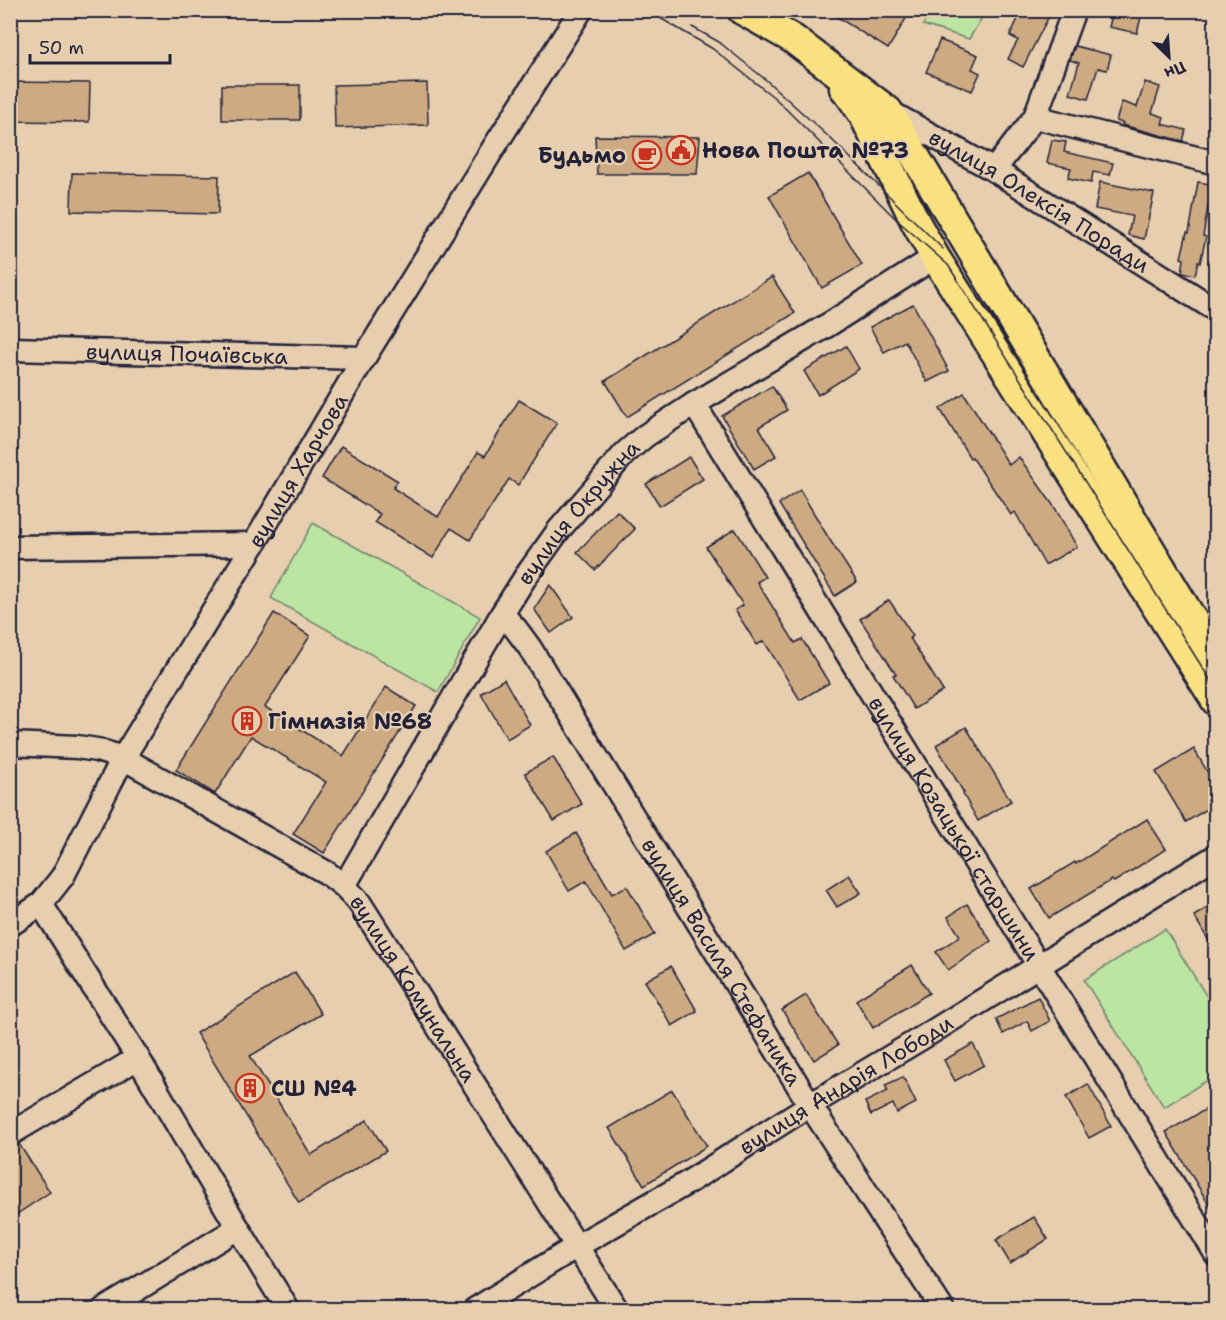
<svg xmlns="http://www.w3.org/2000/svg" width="1226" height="1320" font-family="'Shantell Sans',sans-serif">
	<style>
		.green { fill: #bce5a2; stroke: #6f846e; stroke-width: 1.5 }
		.building { fill: #ceaa83; stroke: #22223b; stroke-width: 1.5 }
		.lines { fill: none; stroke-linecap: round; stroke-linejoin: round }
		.minor-casing { stroke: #22223b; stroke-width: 27 }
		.major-casing { stroke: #22223b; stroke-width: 33 }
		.minor { stroke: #e6ceaf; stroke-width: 22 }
		.major { stroke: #f9e181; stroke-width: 28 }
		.tram { stroke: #22223b; stroke-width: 1.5 }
		.labels { text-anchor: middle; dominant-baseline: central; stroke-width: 4.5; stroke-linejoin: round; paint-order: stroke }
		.poi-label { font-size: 22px; font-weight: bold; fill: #22223b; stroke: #e6ceaf; text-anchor: start }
		.street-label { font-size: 22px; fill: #22223b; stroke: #e6ceaf }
	</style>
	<rect width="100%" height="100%" fill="#e6ceaf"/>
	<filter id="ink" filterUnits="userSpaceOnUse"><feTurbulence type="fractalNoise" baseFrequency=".0167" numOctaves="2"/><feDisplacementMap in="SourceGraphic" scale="12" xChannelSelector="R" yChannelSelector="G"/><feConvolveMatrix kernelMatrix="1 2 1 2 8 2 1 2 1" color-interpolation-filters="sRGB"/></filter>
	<g filter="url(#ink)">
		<g class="green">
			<polygon points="931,11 931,10 986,11 969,39 923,25"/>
			<polygon points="313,523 480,617 438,692 271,598"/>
			<polygon points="1165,929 1215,1010 1216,1075 1164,1107 1084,980"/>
		</g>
		<g class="building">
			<polygon points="826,10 911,10 888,49"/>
			<polygon points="1022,10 1052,10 1023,67 1008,59 1018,40 1010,36"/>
			<polygon points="1113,11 1141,17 1137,33 1109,27"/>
			<polygon points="940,40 978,55 972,69 980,73 972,91 926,72"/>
			<polygon points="1075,46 1111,55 1107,70 1098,68 1088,99 1070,94 1079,63 1070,60"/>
			<polygon points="10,82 90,83 89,122 10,121"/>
			<polygon points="1145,82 1160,87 1152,113 1164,117 1162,124 1186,130 1183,141 1122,125 1123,123 1116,121 1122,102 1137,107"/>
			<polygon points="427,83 428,125 335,128 334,85"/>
			<rect x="222" y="85" width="78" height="35"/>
			<polygon points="595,136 700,137 697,174 597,174"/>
			<polygon points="1052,140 1066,142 1064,152 1113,163 1110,175 1093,172 1091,183 1068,178 1071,168 1047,163"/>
			<polygon points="72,173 219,176 218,214 71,211"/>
			<polygon points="808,173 862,265 822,288 769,196"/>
			<polygon points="1100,182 1154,193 1144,239 1128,235 1132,216 1095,209"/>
			<polygon points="1198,182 1215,185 1215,202 1209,201 1203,236 1206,237 1200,263 1198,262 1195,275 1182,273 1184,259 1181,258 1187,232 1189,233"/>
			<polygon points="772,277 795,313 627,417 605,381"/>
			<polygon points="913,304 949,371 927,382 905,341 884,352 870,327"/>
			<polygon points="846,346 859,369 818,395 804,371"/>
			<polygon points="772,386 787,410 759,427 776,456 754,469 722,416"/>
			<polygon points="964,393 1009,465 1019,457 1055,508 1077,547 1045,565 1015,512 1011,515 972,457 970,458 940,409"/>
			<polygon points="519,400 557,423 518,485 509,479 470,540 451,528 433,558 375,522 380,514 322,478 341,446 398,481 393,488 438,517 478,452 485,456"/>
			<polygon points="689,457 703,479 660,506 646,484"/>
			<polygon points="800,490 828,537 857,582 835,596 779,504"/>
			<polygon points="617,511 635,529 595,570 577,552"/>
			<polygon points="735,529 765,577 757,582 795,643 802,639 829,683 800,700 764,641 757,645 735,610 743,605 706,547"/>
			<polygon points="550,585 573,617 551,633 534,609"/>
			<polygon points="889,600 913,636 910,638 943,691 914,709 893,675 896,674 860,619"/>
			<polygon points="274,613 310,636 265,707 343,756 386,687 416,706 324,853 293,834 326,782 251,736 215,794 176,770"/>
			<polygon points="504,679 530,725 507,739 481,693"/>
			<polygon points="966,727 1011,801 978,821 963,794 964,793 936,745"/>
			<polygon points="1194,749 1215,785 1215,804 1186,822 1156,772"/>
			<polygon points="553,757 582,804 554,821 525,773"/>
			<polygon points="1147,819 1166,849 1114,882 1112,880 1049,918 1031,889 1075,862 1076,864"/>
			<polygon points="576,833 612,894 627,886 655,934 626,951 586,881 569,891 546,851"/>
			<polygon points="849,875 861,893 837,907 826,890"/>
			<polygon points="1215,903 1215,951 1194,916"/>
			<polygon points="967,904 991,941 948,970 936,952 960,936 948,917"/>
			<polygon points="912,965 929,993 873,1028 856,1000"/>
			<polygon points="671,966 697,1011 672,1026 645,981"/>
			<polygon points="295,972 321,1014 250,1056 311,1155 367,1120 386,1151 299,1203 196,1033"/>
			<polygon points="806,995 838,1045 814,1060 782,1010"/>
			<polygon points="1038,997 1050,1021 1032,1031 1027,1021 1003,1034 996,1019"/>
			<polygon points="973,1044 984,1065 955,1081 944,1060"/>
			<polygon points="903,1077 916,1103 897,1113 893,1104 871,1115 865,1102 888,1091 885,1085"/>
			<polygon points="1088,1084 1111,1126 1089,1138 1066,1097"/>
			<polygon points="672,1090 707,1146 644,1185 609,1128"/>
			<polygon points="1215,1104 1215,1215 1166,1132"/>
			<polygon points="19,1144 50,1192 17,1214 10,1205 10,1147"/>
			<polygon points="1034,1217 1048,1239 1010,1263 996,1240"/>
		</g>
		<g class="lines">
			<g class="minor-casing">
				<g id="minor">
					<path id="s1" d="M 888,111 L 994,170 L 1216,310"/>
					<polyline points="1035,117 1216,163"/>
					<polyline points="994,170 1035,117 1074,10"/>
					<path id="s2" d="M 10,349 L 364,358"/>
					<path id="s3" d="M 694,404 L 1216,1254"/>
					<polyline points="10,547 254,544"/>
					<path id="s4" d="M 502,614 L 516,629 L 530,648 L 810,1105 L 943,1310"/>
					<path id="s5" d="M 10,744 L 77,747 L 97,750 L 123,758 L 327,873 L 344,886 L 359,902 L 617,1310"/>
					<path id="s6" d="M 344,886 L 502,614 L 526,576 L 558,531 L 625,453 L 645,436 L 694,404 L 828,325 L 935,257"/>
					<polyline points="41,904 138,1058 238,1228 288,1310"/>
					<path id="s7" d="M 10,925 L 41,904 L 63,876 L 123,758 L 254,544 L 364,358 L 491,152 L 581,10"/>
					<polyline points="10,1134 138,1058"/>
					<polyline points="103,1310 238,1228"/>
					<path id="s8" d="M 474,1310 L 577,1246 L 687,1183 L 810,1105 L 930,1033 L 1216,856"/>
				</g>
			</g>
			<g class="major-casing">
				<g id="major">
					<polyline points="742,10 793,39 888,111 1216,659"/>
					<polyline points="844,88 850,95 863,114 916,223 935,257 1216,701"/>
				</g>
			</g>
			<use href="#minor" class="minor"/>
			<use href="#major" class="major"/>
			<g class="tram">
				<polyline points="630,10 655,15 713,49 776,99 896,219 948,265 1216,689"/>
				<polyline points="692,27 719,42 766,80 830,138 943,249"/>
			</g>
		</g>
	</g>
	<defs>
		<g id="civic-ring" transform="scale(1.5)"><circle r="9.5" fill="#e6ceaf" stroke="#c8321e" stroke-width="1.5"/><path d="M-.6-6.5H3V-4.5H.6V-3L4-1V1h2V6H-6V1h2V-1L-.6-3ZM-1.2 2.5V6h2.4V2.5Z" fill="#c8321e"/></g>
		<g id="cafe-ring" transform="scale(1.5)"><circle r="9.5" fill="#e6ceaf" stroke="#c8321e" stroke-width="1.5"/><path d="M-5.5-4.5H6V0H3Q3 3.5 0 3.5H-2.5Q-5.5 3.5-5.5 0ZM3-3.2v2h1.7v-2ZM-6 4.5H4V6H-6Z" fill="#c8321e"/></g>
		<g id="building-ring" transform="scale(1.5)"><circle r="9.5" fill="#e6ceaf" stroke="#c8321e" stroke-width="1.5"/><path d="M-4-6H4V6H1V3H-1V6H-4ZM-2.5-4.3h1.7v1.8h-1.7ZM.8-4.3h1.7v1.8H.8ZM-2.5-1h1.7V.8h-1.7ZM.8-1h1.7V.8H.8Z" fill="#c8321e"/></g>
	</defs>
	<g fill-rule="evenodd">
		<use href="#civic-ring" x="681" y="150"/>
		<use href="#cafe-ring" x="647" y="155"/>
		<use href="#building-ring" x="247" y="721"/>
		<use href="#building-ring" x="250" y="1088"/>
	</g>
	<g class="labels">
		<g class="poi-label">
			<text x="702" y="150">Нова Пошта №73</text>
			<text x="626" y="155" text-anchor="end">Будьмо</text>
			<text x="268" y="721">Гімназія №68</text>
			<text x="271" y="1088">СШ №4</text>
		</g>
		<g class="street-label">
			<text stroke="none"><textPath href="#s1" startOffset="176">вулиця Олексія Поради</textPath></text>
			<text stroke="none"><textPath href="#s2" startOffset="177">вулиця Почаївська</textPath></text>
			<text stroke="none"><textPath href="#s7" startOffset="542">вулиця Харчова</textPath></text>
			<text stroke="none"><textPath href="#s6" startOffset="442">вулиця Окружна</textPath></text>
			<text stroke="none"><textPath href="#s3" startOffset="498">вулиця Козацької старшини</textPath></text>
			<text stroke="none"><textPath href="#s4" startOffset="412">вулиця Василя Стефаника</textPath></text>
			<text stroke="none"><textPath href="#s5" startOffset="494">вулиця Комунальна</textPath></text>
			<text stroke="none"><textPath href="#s8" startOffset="435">вулиця Андрія Лободи</textPath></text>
		</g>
	</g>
	<rect width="1226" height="1320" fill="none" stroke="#e6ceaf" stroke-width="36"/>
	<rect x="18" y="18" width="1190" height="1284" fill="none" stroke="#22223b" stroke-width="2" filter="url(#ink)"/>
	<g transform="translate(1169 57) rotate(155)" stroke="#e6ceaf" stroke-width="4.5" paint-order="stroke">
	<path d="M0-4.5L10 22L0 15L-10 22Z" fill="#22223b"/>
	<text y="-9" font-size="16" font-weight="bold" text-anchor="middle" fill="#22223b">Пн</text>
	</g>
	<path d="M30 54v9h140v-9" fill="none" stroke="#22223b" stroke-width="3"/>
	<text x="39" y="54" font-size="18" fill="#22223b" stroke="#e6ceaf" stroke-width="4.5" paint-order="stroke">50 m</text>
</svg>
